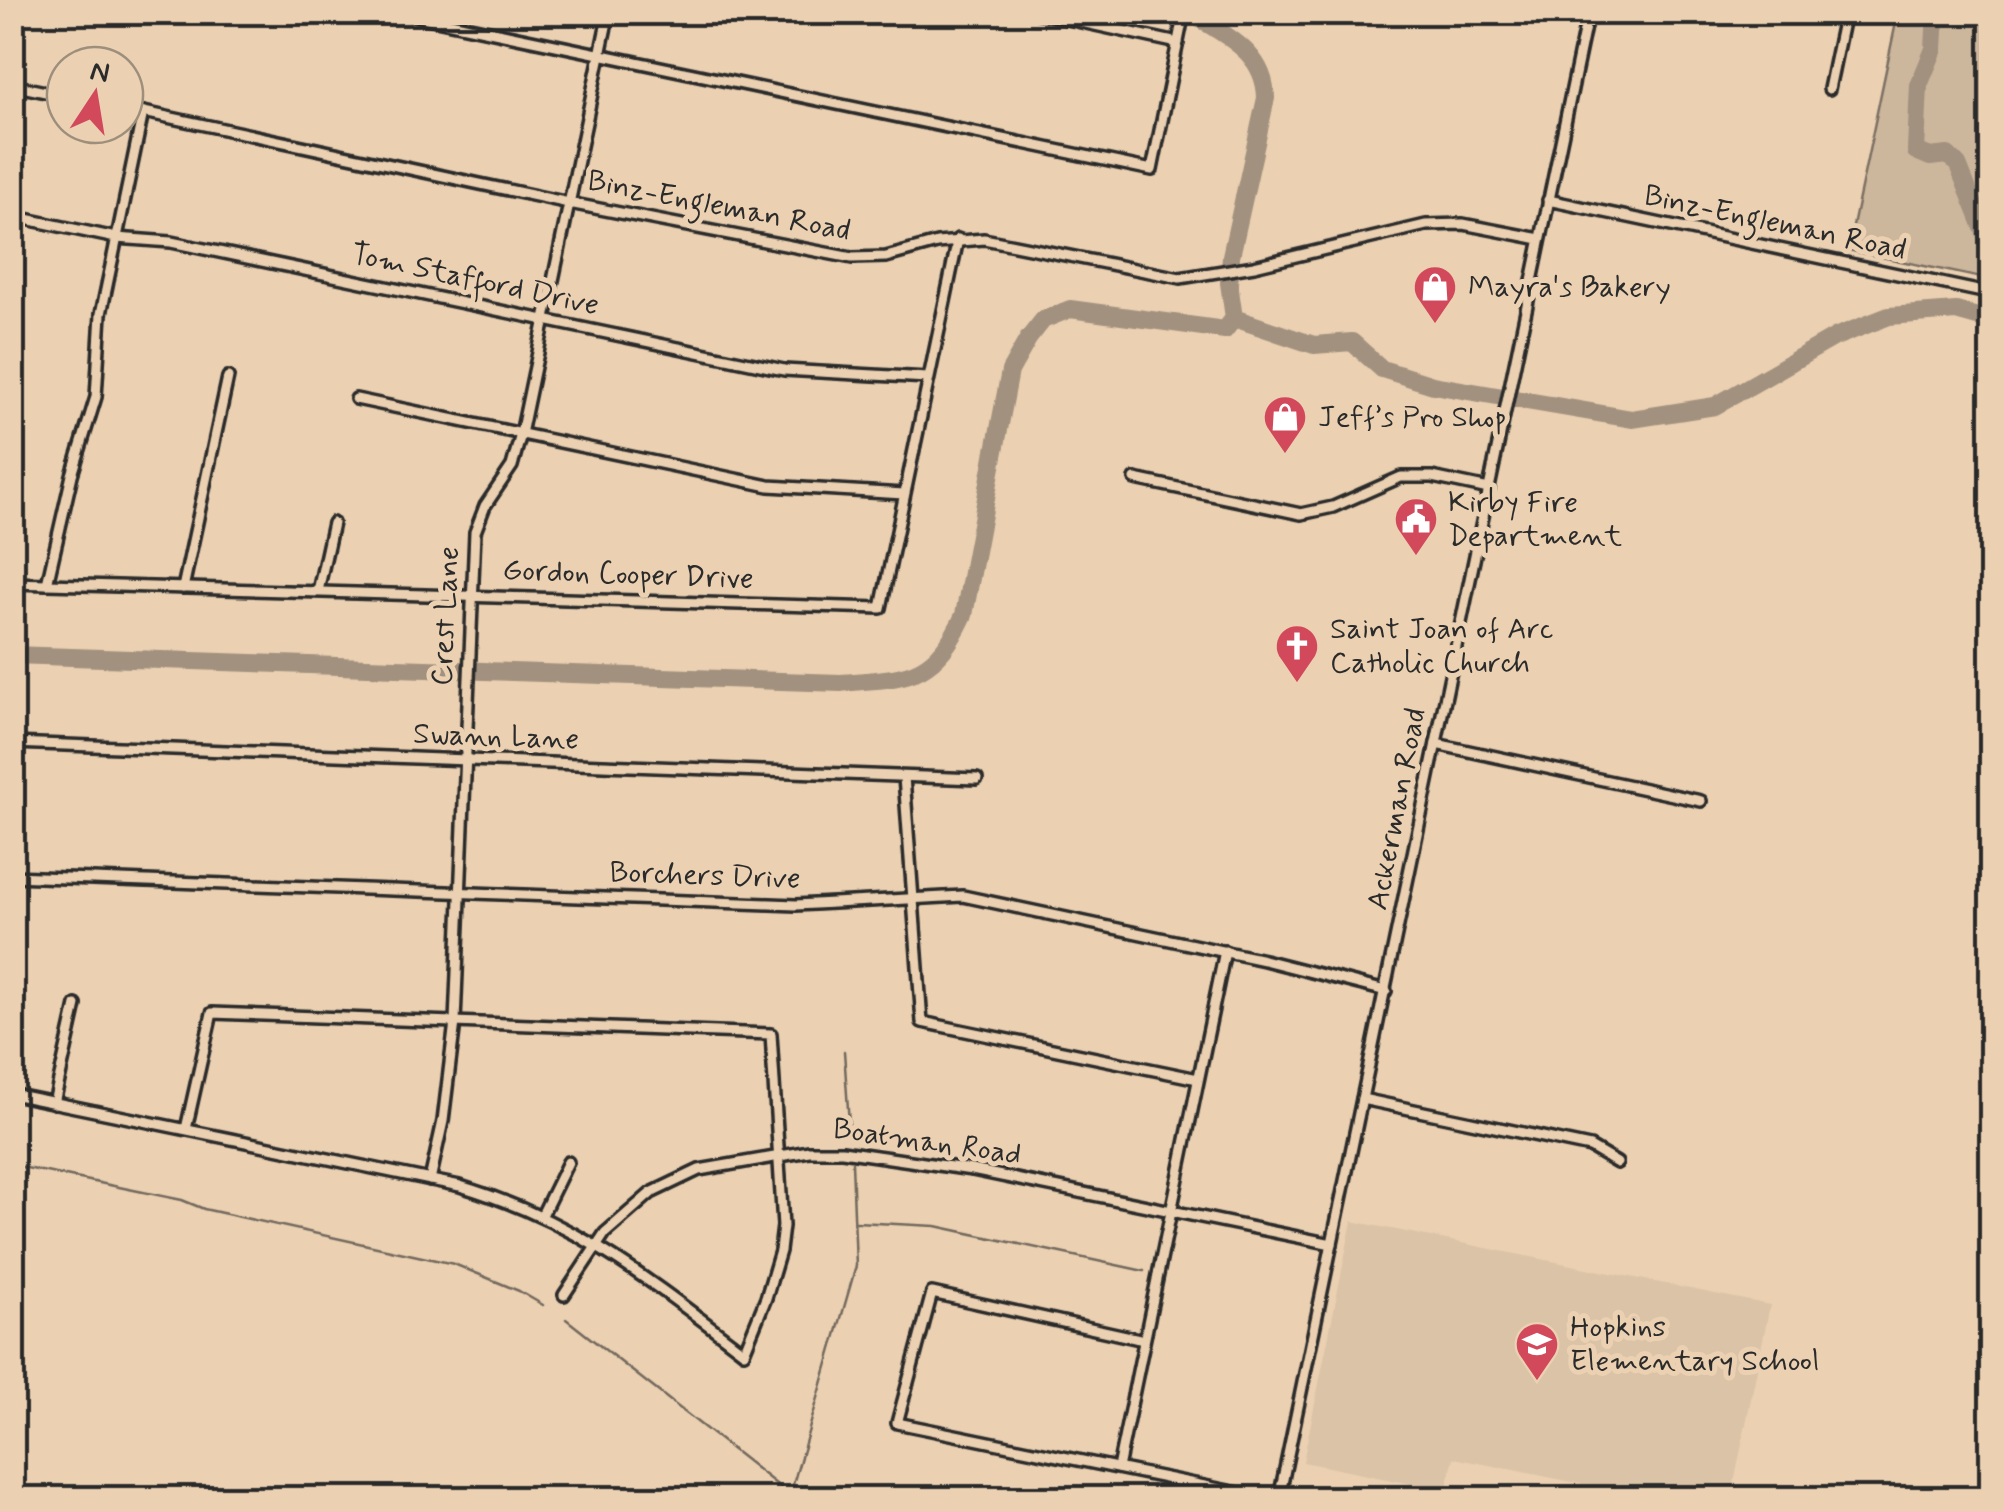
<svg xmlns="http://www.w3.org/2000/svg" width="2004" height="1511" font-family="Mynerve,sans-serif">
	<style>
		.built { fill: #dbc3a7 }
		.green { fill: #ccb69c; stroke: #7c7064; stroke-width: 2.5 }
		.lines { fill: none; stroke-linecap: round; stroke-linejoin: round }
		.stream { stroke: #72685d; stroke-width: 2.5 }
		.river { stroke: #a2917f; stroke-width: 18 }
		.minor-casing { stroke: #2b2b2b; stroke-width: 16 }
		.minor { stroke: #ebd1b2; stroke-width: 9 }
		.labels { text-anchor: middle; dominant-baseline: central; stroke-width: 10; stroke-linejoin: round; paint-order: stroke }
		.street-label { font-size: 30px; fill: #2b2b2b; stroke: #ebd1b2 }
		.poi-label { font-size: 30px; fill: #2b2b2b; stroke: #ebd1b2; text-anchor: start }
	</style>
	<rect width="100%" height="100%" fill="#ebd1b2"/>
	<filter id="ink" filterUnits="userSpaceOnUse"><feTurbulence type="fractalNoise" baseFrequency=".01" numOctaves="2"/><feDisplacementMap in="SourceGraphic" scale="20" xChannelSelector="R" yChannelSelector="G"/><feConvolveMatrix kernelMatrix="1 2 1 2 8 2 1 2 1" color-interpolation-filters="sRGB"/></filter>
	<g filter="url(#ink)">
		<polygon class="built" points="1352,1221 1770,1305 1731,1498 1652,1498 1454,1458 1446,1491 1303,1462"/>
		<polygon class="green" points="1898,13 1991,13 1991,280 1848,250"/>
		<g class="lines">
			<g class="stream">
				<polyline points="844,1051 850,1138"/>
				<polyline points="12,1165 182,1200 204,1209 454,1264 519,1291 543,1305"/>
				<polyline points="856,1222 936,1226 1144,1271"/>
				<polyline points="566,1319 790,1495 856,1266 852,1162"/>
			</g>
			<g class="river">
				<path d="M 1189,12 C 1225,36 1265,51 1266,98 L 1231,256 L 1229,283 L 1234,318 L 1314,345 L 1352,342 L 1382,369 L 1433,385 L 1632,419 L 1715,406 L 1835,337 L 1889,316 L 1956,311 L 1992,321"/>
				<polyline points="1936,12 1934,49 1919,85 1916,151 1930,157 1948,155 1958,165 1992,250"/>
				<path d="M 12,655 L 841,683 C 908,677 933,681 964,615 L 1010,371 L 1028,339 L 1043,320 L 1070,309 L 1225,330 L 1234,318"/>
				<polyline points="790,1495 795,1498"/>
			</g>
			<g class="minor-casing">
				<g id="minor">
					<polyline points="398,12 1152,170 1184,12"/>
					<polyline points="1035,12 1178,43"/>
					<polyline points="12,85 65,96"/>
					<polyline points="1829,89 1845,12"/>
					<polyline points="125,108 569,203 852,258 886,257 937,243 984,239 1180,278 1254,266 1426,225 1463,224 1540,239"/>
					<polyline points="1548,200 1992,294"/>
					<polyline points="12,216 116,238 171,242 784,370 928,378"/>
					<polyline points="356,399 769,486 904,494"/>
					<polyline points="1135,479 1301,514 1333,507 1401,477 1432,477 1489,489"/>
					<polyline points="12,583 881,608 958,239"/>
					<polyline points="47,584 72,475 96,397 101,314 143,112"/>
					<polyline points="183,588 228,377"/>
					<polyline points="318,591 333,523"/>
					<polyline points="12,743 977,779"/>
					<polyline points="1436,744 1701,801"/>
					<polyline points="904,777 922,1022 1198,1079"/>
					<polyline points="12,876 796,905 963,896 1264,960 1386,991"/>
					<path d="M 12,1094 L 460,1186 C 577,1221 649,1280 744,1352 L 766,1298 L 780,1251 L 783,1226 L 771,1034 L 212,1013 L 186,1129"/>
					<polyline points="1362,1099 1590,1147 1617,1163"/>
					<polyline points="54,1103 76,1005"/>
					<polyline points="430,1180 443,1121 455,1022 475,532 485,506 512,466 521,434 609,12"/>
					<polyline points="542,1215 568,1162"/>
					<polyline points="564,1295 605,1233 651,1193 699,1170 809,1151 842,1151 972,1170 1332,1244"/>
					<polyline points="1144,1340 932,1293 897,1423 1263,1498"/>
					<polyline points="1118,1468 1225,951"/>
					<polyline points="1279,1498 1588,12"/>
				</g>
			</g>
			<use href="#minor" class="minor"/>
		</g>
	</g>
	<defs>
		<g id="shop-pin" transform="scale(2.25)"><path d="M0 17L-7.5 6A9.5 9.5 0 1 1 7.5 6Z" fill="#d1495b" stroke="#ebd1b2"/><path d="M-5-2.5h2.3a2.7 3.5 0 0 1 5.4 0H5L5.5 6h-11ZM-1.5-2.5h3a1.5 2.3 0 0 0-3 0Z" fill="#fff"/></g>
		<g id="civic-pin" transform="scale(2.25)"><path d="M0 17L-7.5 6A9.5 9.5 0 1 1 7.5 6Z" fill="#d1495b" stroke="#ebd1b2"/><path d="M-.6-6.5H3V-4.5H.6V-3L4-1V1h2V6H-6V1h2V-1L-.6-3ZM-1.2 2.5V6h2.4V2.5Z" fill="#fff"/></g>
		<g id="church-pin" transform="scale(2.25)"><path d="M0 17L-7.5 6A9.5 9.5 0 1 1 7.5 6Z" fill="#d1495b" stroke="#ebd1b2"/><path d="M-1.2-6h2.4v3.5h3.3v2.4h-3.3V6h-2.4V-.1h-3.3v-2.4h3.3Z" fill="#fff"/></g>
		<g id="school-pin" transform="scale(2.25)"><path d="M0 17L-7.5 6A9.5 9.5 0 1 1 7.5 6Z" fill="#d1495b" stroke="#ebd1b2"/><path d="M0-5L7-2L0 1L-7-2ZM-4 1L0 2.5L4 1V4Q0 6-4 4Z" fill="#fff"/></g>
	</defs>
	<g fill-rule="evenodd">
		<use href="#shop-pin" x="1435" y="287"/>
		<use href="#shop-pin" x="1285" y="417"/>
		<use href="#civic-pin" x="1416" y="519"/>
		<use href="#church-pin" x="1297" y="646"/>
		<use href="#school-pin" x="1537" y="1344"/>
	</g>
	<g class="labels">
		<g class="street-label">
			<text transform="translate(719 206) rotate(11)">Binz-Engleman Road</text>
			<text transform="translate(1775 223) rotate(12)">Binz-Engleman Road</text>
			<text transform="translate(475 280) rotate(12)">Tom Stafford Drive</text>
			<text transform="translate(628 575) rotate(2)">Gordon Cooper Drive</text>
			<text transform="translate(446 616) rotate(-87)">Crest Lane</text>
			<text transform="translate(496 737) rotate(2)">Swann Lane</text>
			<text transform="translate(1397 809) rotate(-79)">Ackerman Road</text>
			<text transform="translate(705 876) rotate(2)">Borchers Drive</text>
			<text transform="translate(927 1142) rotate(8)">Boatman Road</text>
		</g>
		<g class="poi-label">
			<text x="1468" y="287">Mayra's Bakery</text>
			<text x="1318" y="417">Jeff’s Pro Shop</text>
			<text x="1448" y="502">Kirby Fire<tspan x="1448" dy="34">Department</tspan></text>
			<text x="1330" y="629">Saint Joan of Arc<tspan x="1330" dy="34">Catholic Church</tspan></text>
			<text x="1570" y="1327">Hopkins<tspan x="1570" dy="34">Elementary School</tspan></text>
		</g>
	</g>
	<rect width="2004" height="1511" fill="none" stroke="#ebd1b2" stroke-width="50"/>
	<rect x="25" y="25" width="1954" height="1461" fill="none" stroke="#2b2b2b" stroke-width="4" filter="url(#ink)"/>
	<g transform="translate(95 95) rotate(12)"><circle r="48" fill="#ebd1b2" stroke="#9e8f7c" stroke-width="2.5"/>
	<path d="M0-8L18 38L0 25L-18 38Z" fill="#d1495b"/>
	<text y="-15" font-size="28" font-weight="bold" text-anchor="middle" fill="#2b2b2b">N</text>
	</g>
</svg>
